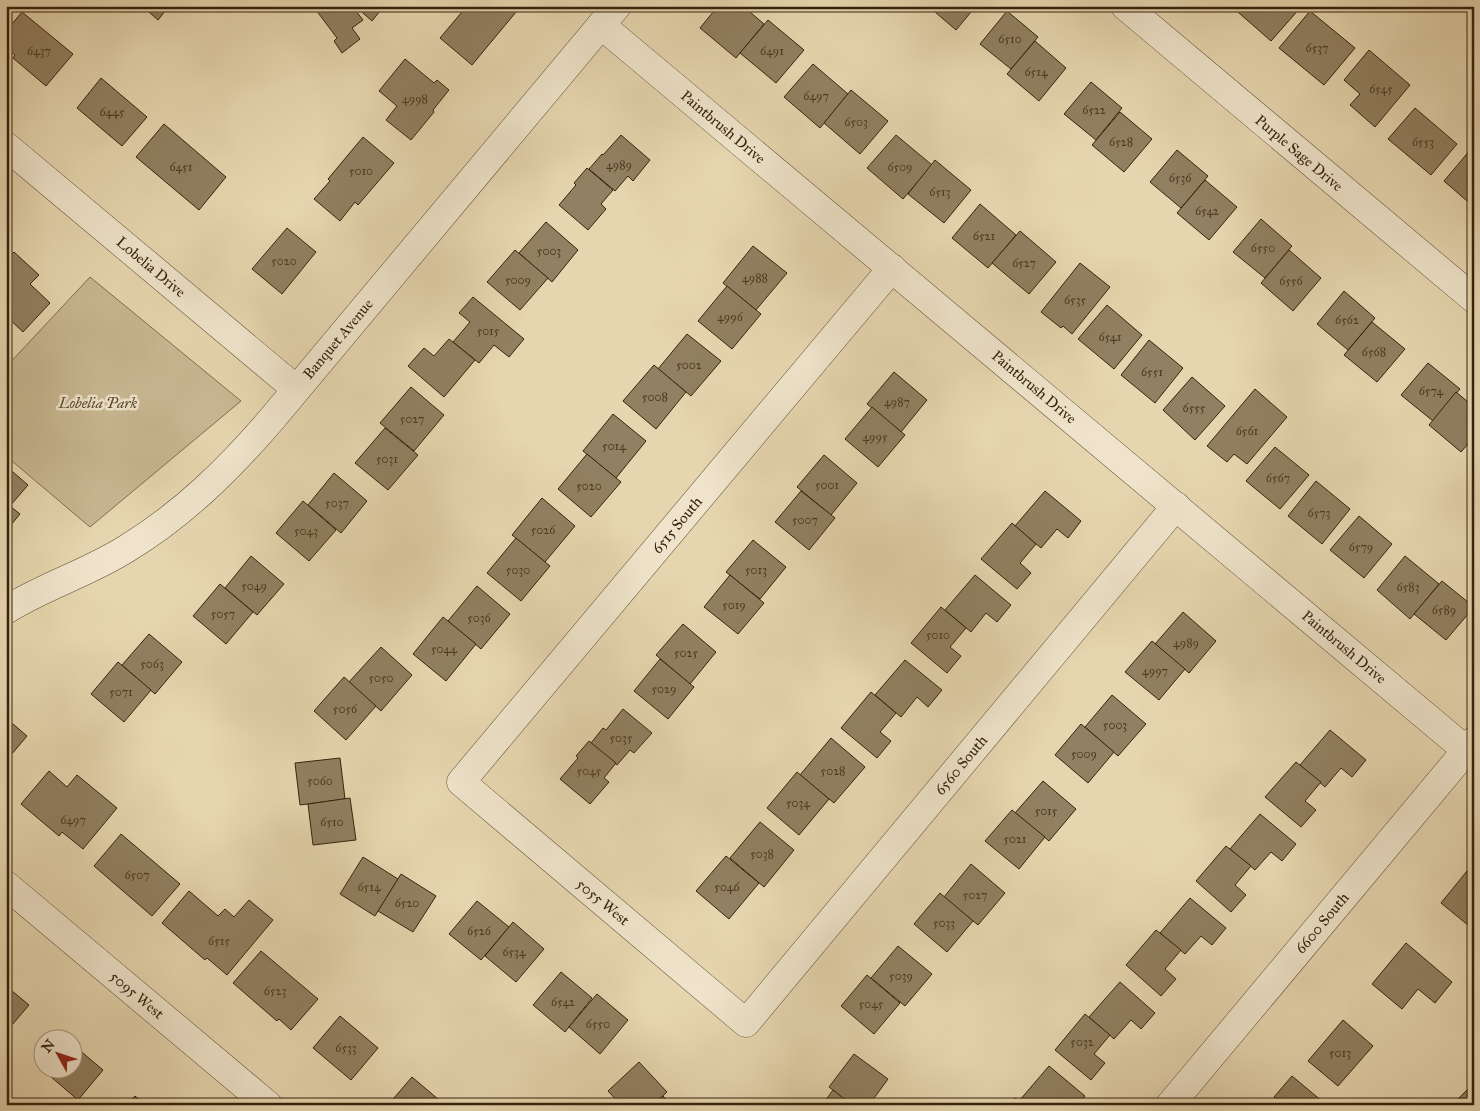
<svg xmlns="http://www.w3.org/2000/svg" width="1480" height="1111" font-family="'IM FELL Great Primer',serif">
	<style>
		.green { fill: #c8b893; stroke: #7e6e50 }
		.building { fill: #918061; stroke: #34230c }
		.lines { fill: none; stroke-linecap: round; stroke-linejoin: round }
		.minor-casing { stroke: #605035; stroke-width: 29 }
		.minor { stroke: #efe4cb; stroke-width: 28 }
		.labels { text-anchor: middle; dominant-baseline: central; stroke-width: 5; stroke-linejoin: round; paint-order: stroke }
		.number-label { font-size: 12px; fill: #4b3a21 }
		.street-label { font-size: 15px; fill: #34230c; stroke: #efe4cb }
		.park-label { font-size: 15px; font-style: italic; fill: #59482e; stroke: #efe4cb }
	</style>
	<rect width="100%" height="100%" fill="#e6d6af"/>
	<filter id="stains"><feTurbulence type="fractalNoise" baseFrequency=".004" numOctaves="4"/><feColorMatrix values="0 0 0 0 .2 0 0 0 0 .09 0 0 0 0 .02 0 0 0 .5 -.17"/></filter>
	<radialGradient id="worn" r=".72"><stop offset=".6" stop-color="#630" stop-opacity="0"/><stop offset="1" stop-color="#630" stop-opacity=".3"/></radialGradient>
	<polygon class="green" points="90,277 241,401 90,527 6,456 6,367"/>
	<g class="building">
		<polygon points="142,6 169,6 158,20"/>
		<polygon points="222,6 265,6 223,12"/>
		<polygon points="313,6 352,6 363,20 352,28 360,39 342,53 334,41 337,38"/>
		<polygon points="355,6 384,6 372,21"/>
		<polygon points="467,6 521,6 472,65 440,38"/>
		<polygon points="718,6 743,6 764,24 736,58 700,28"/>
		<polygon points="928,6 976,6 956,30"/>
		<polygon points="1231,6 1300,6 1301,7 1271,41"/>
		<polygon points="1007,11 1038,37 1011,69 980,44"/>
		<polygon points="1310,11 1355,48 1324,85 1279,48"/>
		<polygon points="22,12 73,54 46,86 13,58 15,55 6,48 6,31"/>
		<polygon points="768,20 804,50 776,83 740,53"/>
		<polygon points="1035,41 1066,68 1039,101 1007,74"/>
		<polygon points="1369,50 1410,85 1375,127 1350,105 1360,94 1344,80"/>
		<polygon points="405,59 434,83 437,80 449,90 433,110 434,112 411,140 386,120 397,106 379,91"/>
		<polygon points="813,64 848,94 820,128 784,97"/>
		<polygon points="101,78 147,117 122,146 77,108"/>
		<polygon points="1091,82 1122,108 1096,140 1064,114"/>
		<polygon points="851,90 888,121 860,154 824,123"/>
		<polygon points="1415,108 1457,144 1431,175 1388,139"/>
		<polygon points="1120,112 1152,139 1124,172 1092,145"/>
		<polygon points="164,124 226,177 199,210 136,157"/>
		<polygon points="621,135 650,160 633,181 628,176 615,191 589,169 602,154 603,155"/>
		<polygon points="896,135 932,165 903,199 867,168"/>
		<polygon points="363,137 394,163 358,205 355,202 340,221 314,199 330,181 328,179"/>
		<polygon points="1471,149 1474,152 1474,207 1444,181"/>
		<polygon points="1177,150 1208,176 1181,208 1150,182"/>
		<polygon points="935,160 971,190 944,223 908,194"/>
		<polygon points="587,168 613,190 601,204 606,209 588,230 559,205 576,185 574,183"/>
		<polygon points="1205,180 1237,207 1209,240 1177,213"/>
		<polygon points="980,204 1016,235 988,268 952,238"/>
		<polygon points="1261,219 1292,246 1265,278 1233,252"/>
		<polygon points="546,222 578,250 552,282 519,253"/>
		<polygon points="287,228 316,252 282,294 252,269"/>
		<polygon points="1020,231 1056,262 1029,294 992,263"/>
		<polygon points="753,246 787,273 756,310 723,283"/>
		<polygon points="515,250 548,278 520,310 487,282"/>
		<polygon points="1289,250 1321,278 1293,311 1261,283"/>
		<polygon points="14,252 39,275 30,284 50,303 23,332 6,316 6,261"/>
		<polygon points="1080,263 1110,287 1072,334 1063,326 1061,328 1041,312"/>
		<polygon points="727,286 761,314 732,349 698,321"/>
		<polygon points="1344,291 1375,318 1348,350 1317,324"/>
		<polygon points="473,297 524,339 509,357 494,345 479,363 453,342 470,322 459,313"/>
		<polygon points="1107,305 1142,335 1114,369 1078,339"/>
		<polygon points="1372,322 1405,349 1377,382 1344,355"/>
		<polygon points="687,334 721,361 691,396 658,369"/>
		<polygon points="449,339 475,360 444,397 408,366 424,348 434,356"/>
		<polygon points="1149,340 1183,368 1155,403 1121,375"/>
		<polygon points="1428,363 1460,389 1433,421 1401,395"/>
		<polygon points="654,365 686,392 656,429 623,401"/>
		<polygon points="894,372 927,400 901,432 867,404"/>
		<polygon points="1192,377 1225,406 1195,440 1163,410"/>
		<polygon points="411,387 444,415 414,451 380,423"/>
		<polygon points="1255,389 1287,417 1247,464 1234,454 1227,462 1207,446"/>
		<polygon points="1456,392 1474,407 1474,437 1461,452 1429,425"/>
		<polygon points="872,407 905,435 878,467 845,439"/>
		<polygon points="613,414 646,441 616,478 583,451"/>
		<polygon points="385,428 418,455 388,490 355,463"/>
		<polygon points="1275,447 1309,475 1280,509 1246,481"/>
		<polygon points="587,454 621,482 591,517 558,489"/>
		<polygon points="824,455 857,483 831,515 797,487"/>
		<polygon points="6,466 28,485 10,506 20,514 6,531"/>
		<polygon points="334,473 367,501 341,533 308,505"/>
		<polygon points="1316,481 1350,509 1322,544 1288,516"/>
		<polygon points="801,491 835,518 809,550 775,522"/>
		<polygon points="1045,491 1081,521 1068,538 1057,529 1041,548 1015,526"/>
		<polygon points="542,498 575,526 545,562 512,535"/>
		<polygon points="303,501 336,530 309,561 276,533"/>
		<polygon points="1359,516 1392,544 1364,578 1330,550"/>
		<polygon points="1012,523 1036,544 1020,563 1031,573 1017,589 981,559"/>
		<polygon points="516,538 550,566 521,601 487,573"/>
		<polygon points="753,540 786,567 760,599 726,572"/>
		<polygon points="251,556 284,584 257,615 225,588"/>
		<polygon points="1405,556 1439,584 1410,619 1377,590"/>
		<polygon points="730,575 764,603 738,634 704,607"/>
		<polygon points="975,575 1011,605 997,622 986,613 971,632 945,610"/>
		<polygon points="1442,581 1474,607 1446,640 1414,614"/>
		<polygon points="220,584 253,612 226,644 193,616"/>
		<polygon points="477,586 510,614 481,649 448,621"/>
		<polygon points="941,607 966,628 950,647 961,656 947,673 911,643"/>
		<polygon points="1183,612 1216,641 1189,673 1155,644"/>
		<polygon points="443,617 476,644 446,681 413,654"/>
		<polygon points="683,624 716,652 690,684 656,655"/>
		<polygon points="149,634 182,662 155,694 122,665"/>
		<polygon points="1152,641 1185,669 1159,700 1125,672"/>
		<polygon points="381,647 412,675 381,711 349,682"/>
		<polygon points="660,659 694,687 668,719 634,691"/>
		<polygon points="905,660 942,690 928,707 917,697 901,717 875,695"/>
		<polygon points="118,662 151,690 124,722 91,694"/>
		<polygon points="344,677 376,706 346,740 314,711"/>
		<polygon points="871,692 896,713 880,732 891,741 877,758 841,728"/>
		<polygon points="1112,695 1146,724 1118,756 1085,727"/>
		<polygon points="623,709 652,733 634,753 630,750 617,765 591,743 603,728 606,730"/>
		<polygon points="6,718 27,736 6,761"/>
		<polygon points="1081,724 1114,752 1088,783 1055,755"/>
		<polygon points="1330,730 1366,760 1352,777 1341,768 1325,787 1300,765"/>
		<polygon points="831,738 865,767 834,803 800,775"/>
		<polygon points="589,741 616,763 604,778 609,782 590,804 560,779 578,758 576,756"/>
		<polygon points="340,758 345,799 300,805 295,763"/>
		<polygon points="1296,762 1321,782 1305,801 1316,810 1301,827 1265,797"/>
		<polygon points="49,771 67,787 77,775 117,808 83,849 62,832 59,836 21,804"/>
		<polygon points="797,772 829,799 799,835 767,808"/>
		<polygon points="1043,781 1076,809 1049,841 1015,813"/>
		<polygon points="350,798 356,840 313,845 308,804"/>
		<polygon points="1012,810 1045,837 1019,869 985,841"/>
		<polygon points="1260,814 1296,844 1282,861 1271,852 1255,870 1230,849"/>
		<polygon points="760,822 794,850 764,887 730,858"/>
		<polygon points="121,834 180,884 152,916 94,866"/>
		<polygon points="1226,846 1251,866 1235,885 1246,895 1231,912 1196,881"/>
		<polygon points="726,856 759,883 729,919 696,891"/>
		<polygon points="363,857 398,879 375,916 340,894"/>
		<polygon points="971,864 1005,893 978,925 944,897"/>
		<polygon points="1467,871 1471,874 1474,871 1474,930 1441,903"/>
		<polygon points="401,874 436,896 413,932 378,911"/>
		<polygon points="189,891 218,916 225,909 234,917 249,900 273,920 227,975 207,958 205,960 162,923"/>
		<polygon points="940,893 973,921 947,952 914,924"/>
		<polygon points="1190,898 1226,928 1212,945 1201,936 1185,954 1160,933"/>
		<polygon points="477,901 509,927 481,960 449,934"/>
		<polygon points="513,922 544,949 516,982 485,956"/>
		<polygon points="1156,930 1181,950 1165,969 1176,979 1161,996 1126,965"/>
		<polygon points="1406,943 1452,982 1435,1003 1418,989 1402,1009 1372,984"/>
		<polygon points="898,946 932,974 905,1006 871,978"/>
		<polygon points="261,951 318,999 291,1030 279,1019 277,1021 233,983"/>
		<polygon points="561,972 592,998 565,1032 533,1005"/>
		<polygon points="867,975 900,1003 874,1034 841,1006"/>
		<polygon points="1120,982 1155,1013 1141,1029 1131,1020 1114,1039 1089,1017"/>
		<polygon points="6,986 29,1005 6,1032"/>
		<polygon points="597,994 628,1020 600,1054 569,1027"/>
		<polygon points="1085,1014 1110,1035 1094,1054 1105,1063 1091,1080 1055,1050"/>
		<polygon points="340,1016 378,1048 351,1080 313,1048"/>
		<polygon points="1343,1020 1373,1046 1338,1086 1308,1061"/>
		<polygon points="72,1044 103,1070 78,1100 37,1065 42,1058 42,1068 72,1068"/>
		<polygon points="854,1054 888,1079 869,1105 852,1105 829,1087"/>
		<polygon points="639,1062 667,1092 653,1105 621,1105 608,1091"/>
		<polygon points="1049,1066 1085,1096 1078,1105 1024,1105 1019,1101"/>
		<polygon points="1292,1076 1323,1102 1321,1105 1273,1105 1278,1100 1274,1097"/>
		<polygon points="412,1077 445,1105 388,1105"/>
		<polygon points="1474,1083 1474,1105 1452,1105"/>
		<polygon points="833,1090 852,1105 822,1105"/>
		<polygon points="135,1096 145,1105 128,1105"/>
		<polygon points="663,1096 671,1105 653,1105"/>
		<polygon points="1015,1098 1019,1101 1024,1105 1009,1105"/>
	</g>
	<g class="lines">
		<g class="minor-casing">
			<g id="minor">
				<polyline points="1125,6 1474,299"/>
				<polyline points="601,25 1466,750"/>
				<polyline points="6,146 296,389"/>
				<polyline points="892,268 461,782 746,1023 1176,506"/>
				<path d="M 6,610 C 44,586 88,573 126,549 C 182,515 228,470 271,420 L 617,6"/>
				<polyline points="6,885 268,1105"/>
				<polyline points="1170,1105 1474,741"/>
			</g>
		</g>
		<use href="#minor" class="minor"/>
	</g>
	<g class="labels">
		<g class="number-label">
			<text x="1010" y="39">6510</text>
			<text x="1317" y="48">6537</text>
			<text x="39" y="51">6437</text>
			<text x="772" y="51">6491</text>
			<text x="1036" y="72">6514</text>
			<text x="1381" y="89">6545</text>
			<text x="816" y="96">6497</text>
			<text x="415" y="99">4998</text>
			<text x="1094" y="110">6522</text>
			<text x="112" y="112">6445</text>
			<text x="856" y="122">6503</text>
			<text x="1121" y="142">6528</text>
			<text x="1423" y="142">6553</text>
			<text x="619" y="165">4989</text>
			<text x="181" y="167">6451</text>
			<text x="900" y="167">6509</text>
			<text x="361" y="171">5010</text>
			<text x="1180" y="178">6536</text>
			<text x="940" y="192">6513</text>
			<text x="1207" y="211">6542</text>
			<text x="984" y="236">6521</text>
			<text x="1263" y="248">6550</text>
			<text x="549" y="251">5003</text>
			<text x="284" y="261">5020</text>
			<text x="1024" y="263">6527</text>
			<text x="755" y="278">4988</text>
			<text x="518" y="280">5009</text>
			<text x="1291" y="281">6556</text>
			<text x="1075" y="300">6535</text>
			<text x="730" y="317">4996</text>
			<text x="1347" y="320">6562</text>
			<text x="488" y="331">5015</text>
			<text x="1110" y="337">6541</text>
			<text x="1374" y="352">6568</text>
			<text x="689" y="365">5002</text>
			<text x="1152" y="372">6551</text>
			<text x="1431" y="391">6574</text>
			<text x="655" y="397">5008</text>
			<text x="897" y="402">4987</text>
			<text x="1194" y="408">6555</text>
			<text x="412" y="419">5027</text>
			<text x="1247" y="431">6561</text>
			<text x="875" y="437">4995</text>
			<text x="614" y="446">5014</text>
			<text x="387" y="459">5031</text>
			<text x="1278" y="478">6567</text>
			<text x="827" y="485">5001</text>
			<text x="589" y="486">5020</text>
			<text x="337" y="503">5037</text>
			<text x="1319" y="513">6573</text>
			<text x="805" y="520">5007</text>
			<text x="543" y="530">5026</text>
			<text x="306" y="531">5043</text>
			<text x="1361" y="547">6579</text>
			<text x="518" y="570">5030</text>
			<text x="756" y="570">5013</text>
			<text x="254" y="586">5049</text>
			<text x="1408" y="587">6583</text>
			<text x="734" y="605">5019</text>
			<text x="1444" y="610">6589</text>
			<text x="223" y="614">5057</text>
			<text x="479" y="618">5036</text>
			<text x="938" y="635">5010</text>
			<text x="1186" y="643">4989</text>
			<text x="444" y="649">5044</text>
			<text x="686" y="653">5025</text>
			<text x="152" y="664">5063</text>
			<text x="1155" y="671">4997</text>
			<text x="381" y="678">5050</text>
			<text x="664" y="689">5029</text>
			<text x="121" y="692">5071</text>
			<text x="345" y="709">5056</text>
			<text x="1115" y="725">5003</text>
			<text x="621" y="738">5035</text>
			<text x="1084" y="754">5009</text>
			<text x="589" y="771">5045</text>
			<text x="833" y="771">5028</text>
			<text x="320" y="781">5060</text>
			<text x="798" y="803">5034</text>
			<text x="1046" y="811">5015</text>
			<text x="73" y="820">6497</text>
			<text x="332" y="822">6510</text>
			<text x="1015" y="839">5021</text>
			<text x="762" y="854">5038</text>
			<text x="137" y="875">6507</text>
			<text x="369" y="887">6514</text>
			<text x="727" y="887">5046</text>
			<text x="975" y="895">5027</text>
			<text x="407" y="903">6520</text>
			<text x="944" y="923">5033</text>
			<text x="479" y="931">6526</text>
			<text x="219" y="941">6515</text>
			<text x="514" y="952">6534</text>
			<text x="901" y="976">5039</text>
			<text x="275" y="991">6523</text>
			<text x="563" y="1002">6542</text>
			<text x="871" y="1004">5045</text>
			<text x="598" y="1024">6550</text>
			<text x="1082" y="1042">5032</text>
			<text x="346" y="1048">6533</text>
			<text x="1340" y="1053">5013</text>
		</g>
		<g class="street-label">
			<text transform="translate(723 127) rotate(40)">Paintbrush Drive</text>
			<text transform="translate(1299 153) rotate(40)">Purple Sage Drive</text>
			<text transform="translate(151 267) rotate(40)">Lobelia Drive</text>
			<text transform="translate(338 339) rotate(-50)">Banquet Avenue</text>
			<text transform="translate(1034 387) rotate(40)">Paintbrush Drive</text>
			<text transform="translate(677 525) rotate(-50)">6515 South</text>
			<text transform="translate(1344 647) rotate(40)">Paintbrush Drive</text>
			<text transform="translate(961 765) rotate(-50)">6560 South</text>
			<text transform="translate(603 902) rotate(40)">5055 West</text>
			<text transform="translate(1322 923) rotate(-50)">6600 South</text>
			<text transform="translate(137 995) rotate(40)">5095 West</text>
		</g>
		<g class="park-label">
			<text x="98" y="403">Lobelia Park</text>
		</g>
	</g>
	<rect width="1480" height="1111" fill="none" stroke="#e6d6af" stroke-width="25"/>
	<rect x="8" y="8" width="1465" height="1096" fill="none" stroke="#34230c" stroke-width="2.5"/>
	<rect x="12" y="12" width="1455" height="1086" fill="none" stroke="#34230c"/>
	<g transform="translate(58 1054) rotate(310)"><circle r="24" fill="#efe4cb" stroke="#a4977f"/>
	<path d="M0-4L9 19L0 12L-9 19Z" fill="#8f2418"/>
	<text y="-8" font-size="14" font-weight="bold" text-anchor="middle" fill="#34230c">N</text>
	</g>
	<rect width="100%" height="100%" filter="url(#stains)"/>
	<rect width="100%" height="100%" fill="url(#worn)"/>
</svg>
